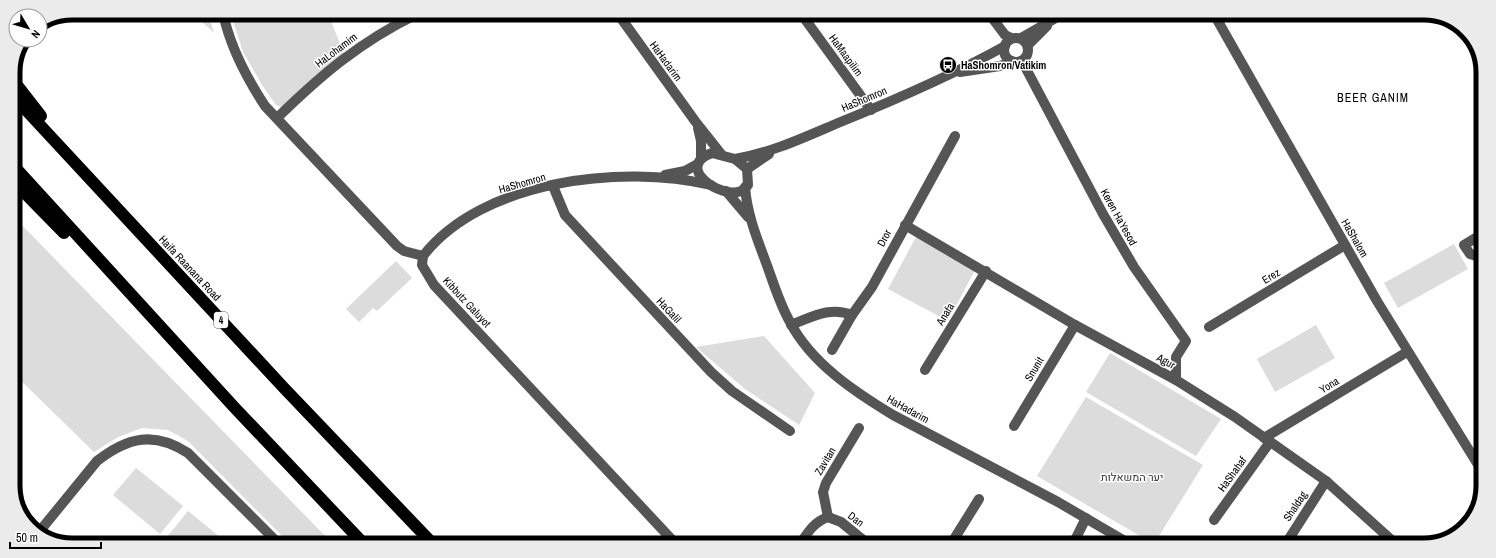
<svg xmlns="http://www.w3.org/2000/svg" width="1496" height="558" font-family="'Archivo Narrow',Heebo,sans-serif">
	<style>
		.green { fill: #dcdcdc }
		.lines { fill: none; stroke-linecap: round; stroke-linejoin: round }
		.minor { stroke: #555; stroke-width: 10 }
		.highway { stroke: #000; stroke-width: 12 }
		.labels { text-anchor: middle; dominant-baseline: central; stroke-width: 3; stroke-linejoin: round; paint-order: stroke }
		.shield { fill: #fff; stroke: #4c4c4c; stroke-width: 1 }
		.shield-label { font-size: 10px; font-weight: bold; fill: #000 }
		.street-label { font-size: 11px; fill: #000; stroke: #fff }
		.poi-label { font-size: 11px; font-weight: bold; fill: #000; stroke: #fff; text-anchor: start }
		.park-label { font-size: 11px; fill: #333; stroke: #fff }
		.neighbourhood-label { font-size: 12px; letter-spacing: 1px; fill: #000; stroke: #fff }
		.rim { fill: none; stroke: #000; stroke-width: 5 }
	</style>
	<rect width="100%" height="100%" fill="#fff"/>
	<g class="green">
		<polygon points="192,13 208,13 214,33"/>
		<polygon points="275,13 328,14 345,56 281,107 276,105 262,85 243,52 232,18"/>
		<polygon points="13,216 331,542 288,542 188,441 168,430 142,428 118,437 94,452 13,373"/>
		<polygon points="916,237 975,270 948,321 888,289"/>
		<polygon points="1454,244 1468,269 1398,308 1384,283"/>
		<polygon points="396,261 412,278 377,311 373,308 359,322 346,309"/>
		<polygon points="1316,325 1335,358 1275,392 1257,359"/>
		<polygon points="764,336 815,393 799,425 745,389 696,347"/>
		<polygon points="1110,353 1221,419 1196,456 1086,392"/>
		<polygon points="1086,397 1203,465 1154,544 1037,476"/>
		<polygon points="136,468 183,506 160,534 113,495"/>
		<polygon points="188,511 226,542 163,542"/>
	</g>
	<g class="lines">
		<g class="minor">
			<path d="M 223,13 C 230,47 246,77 265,106 L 397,246 L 404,251 L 423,256 L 422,265 L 434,285 L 675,543"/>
			<polyline points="618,14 695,121 722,155"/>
			<polyline points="802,15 871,110"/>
			<polyline points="990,15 1005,35 1011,38"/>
			<polyline points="1215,16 1377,301 1480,468"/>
			<circle cx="1016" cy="50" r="12"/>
			<polyline points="1021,38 1061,15"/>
			<polyline points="1028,45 1047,26"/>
			<polyline points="1022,61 1103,214 1134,267 1186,341 1176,357 1176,380"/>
			<polyline points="960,72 1000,66 1012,61"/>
			<path d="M 277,118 C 322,74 360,42 417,14"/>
			<polyline points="698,128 701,141 701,159"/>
			<path d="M 712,153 L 735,159 L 747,169 L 748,185 C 746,187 744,190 741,191 C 722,200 673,167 712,153 Z"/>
			<path d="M 735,159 C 771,153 805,137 838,123 C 895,100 951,76 1005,46"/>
			<polyline points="747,169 769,154"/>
			<polyline points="665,175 685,171 698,164"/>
			<polyline points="553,186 565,215 711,372 732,391 790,431"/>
			<path d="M 745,187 C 747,213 756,236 765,260 C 773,281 779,303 790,322 C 811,363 855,392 893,415 L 1058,502 L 1130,544"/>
			<polyline points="726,191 748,217"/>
			<polyline points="905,225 1075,325 1176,380 1235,417 1326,481 1397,545"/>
			<path d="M 423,256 C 482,180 622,164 711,185"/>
			<polyline points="1481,262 1479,257 1470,254 1464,245 1482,234"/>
			<path d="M 791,325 C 812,317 830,306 852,315"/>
			<polyline points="1209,327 1345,245"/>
			<polyline points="832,350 852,315 872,287 955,136"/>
			<polyline points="925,370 986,271"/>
			<polyline points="1014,426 1075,325"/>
			<polyline points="1264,438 1407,352"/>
			<polyline points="828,517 823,492 826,483 859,428"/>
			<polyline points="828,517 841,522 868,544"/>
			<polyline points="1214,520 1270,442"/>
			<path d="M 39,532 L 97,461 C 128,437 154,431 188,453 L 277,542"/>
			<path d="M 800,544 C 808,532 814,522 828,517"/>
			<polyline points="951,544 979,499"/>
			<polyline points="1073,544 1086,518"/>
			<polyline points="1285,545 1326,481"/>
		</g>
		<g class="highway">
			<polyline points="13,80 41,116"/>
			<polyline points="13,96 284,388 432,543"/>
			<polyline points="13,165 234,407 363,543"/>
			<polyline points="13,181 64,233"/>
		</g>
	</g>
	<defs>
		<g id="bus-disc" transform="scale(0.9)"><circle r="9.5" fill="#000" stroke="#fff"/><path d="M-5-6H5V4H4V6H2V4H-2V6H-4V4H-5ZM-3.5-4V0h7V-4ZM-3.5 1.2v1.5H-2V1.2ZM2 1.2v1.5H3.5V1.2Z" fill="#fff"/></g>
	</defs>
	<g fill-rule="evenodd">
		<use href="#bus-disc" x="948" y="65"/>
	</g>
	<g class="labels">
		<rect class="shield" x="214" y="312" width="14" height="16" rx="3"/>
		<g class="shield-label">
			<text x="221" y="320">4</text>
		</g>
		<g class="street-label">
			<text transform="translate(336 50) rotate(-37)">HaLohamim</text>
			<text transform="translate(846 55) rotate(54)">HaMaapilim</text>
			<text transform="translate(666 61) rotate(54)">HaHadarim</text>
			<text transform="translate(864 99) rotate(-23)">HaShomron</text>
			<text transform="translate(522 183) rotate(-16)">HaShomron</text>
			<text transform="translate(1119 217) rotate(61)">Keren HaYesod</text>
			<text transform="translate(884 238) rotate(-62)">Dror</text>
			<text transform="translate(1355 238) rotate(60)">HaShalom</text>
			<text transform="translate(190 268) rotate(47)">Haifa Raanana Road</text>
			<text transform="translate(1271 276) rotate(-31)">Erez</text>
			<text transform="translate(467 302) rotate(47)">Kibbutz Galuyot</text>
			<text transform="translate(669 310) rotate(47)">HaGalil</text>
			<text transform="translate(945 314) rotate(-59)">Anafa</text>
			<text transform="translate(1166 361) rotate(29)">Agur</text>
			<text transform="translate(1034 369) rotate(-59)">Snunit</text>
			<text transform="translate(1329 385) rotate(-31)">Yona</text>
			<text transform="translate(908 409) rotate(29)">HaHadarim</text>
			<text transform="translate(825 461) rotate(-59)">Zavitan</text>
			<text transform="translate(1232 474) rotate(-54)">HaShahaf</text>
			<text transform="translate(1295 506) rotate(-57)">Shaldag</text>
			<text transform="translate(856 519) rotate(37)">Dan</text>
		</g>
		<g class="poi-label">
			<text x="961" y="65">HaShomron/Vatikim</text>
		</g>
		<g class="park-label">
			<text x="1132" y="477">יער המשאלות</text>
		</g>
		<g class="neighbourhood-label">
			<text x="1373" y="98">BEER GANIM</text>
		</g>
	</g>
	<path d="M0 0H1496V558H0ZM72 20H1424A52 52 0 0 1 1476 72V486A52 52 0 0 1 1424 538H72A52 52 0 0 1 20 486V72A52 52 0 0 1 72 20Z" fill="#ebebeb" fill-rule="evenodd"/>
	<path class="rim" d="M72 20H1424A52 52 0 0 1 1476 72V486A52 52 0 0 1 1424 538H72A52 52 0 0 1 20 486V72A52 52 0 0 1 72 20Z"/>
	<g transform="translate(28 28) rotate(128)"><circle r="19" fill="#ffffff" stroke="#999999"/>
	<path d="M0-3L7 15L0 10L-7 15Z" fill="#000000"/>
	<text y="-6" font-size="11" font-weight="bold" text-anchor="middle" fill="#000000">N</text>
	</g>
	<path d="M10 542v6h91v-6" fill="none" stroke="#000000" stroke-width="2"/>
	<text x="16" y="542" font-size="12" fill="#000000" stroke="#ffffff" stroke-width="3" paint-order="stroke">50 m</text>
</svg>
